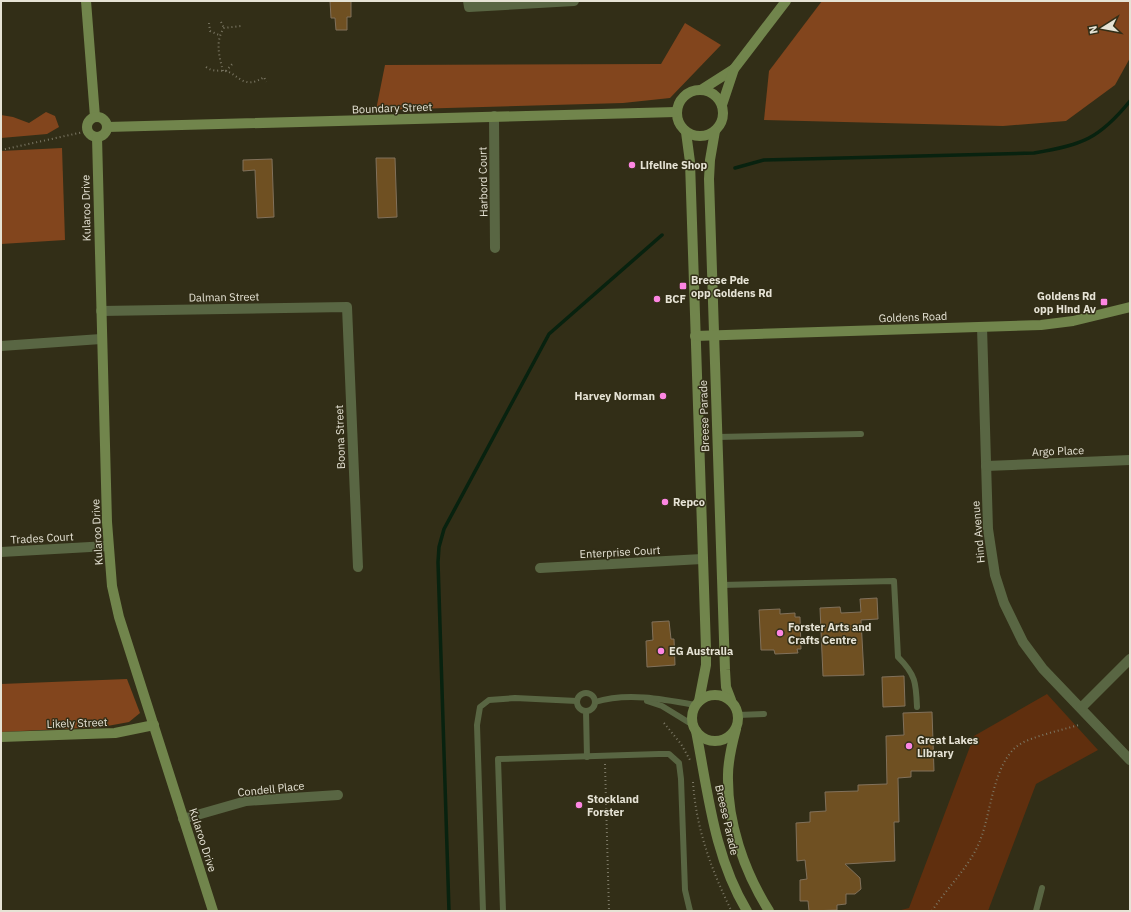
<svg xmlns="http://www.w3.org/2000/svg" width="1131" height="912" font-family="'IBM Plex Sans',sans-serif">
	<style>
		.green { fill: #602f0e }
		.forest { fill: #82451d }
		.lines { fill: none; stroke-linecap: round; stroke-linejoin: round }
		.stream { stroke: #08220f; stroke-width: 3.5 }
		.building { fill: #6f5022; stroke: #81715b }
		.path { stroke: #7c7865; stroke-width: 2; stroke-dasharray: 1 3; stroke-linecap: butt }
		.lane { stroke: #596643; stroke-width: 6 }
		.street { stroke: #596643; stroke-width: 10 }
		.secondary { stroke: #71854c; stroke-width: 10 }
		.poi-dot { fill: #fd86e2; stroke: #322e17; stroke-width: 1.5 }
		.labels { text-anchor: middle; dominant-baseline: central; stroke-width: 3; stroke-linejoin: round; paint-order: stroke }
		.street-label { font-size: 11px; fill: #e6e3d5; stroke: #322e17 }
		.poi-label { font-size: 11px; font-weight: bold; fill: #e6e3d5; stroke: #322e17; text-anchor: start }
	</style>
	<rect width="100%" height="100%" fill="#322e17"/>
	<polygon class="green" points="1047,694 1098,750 1036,784 988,911 897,911 909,908 974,736"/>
	<g class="forest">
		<polygon points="822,1 1130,1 1130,58 1115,85 1066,121 1003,126 764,120 769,71"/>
		<polygon points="685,23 721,45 670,98 623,103 376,110 385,65 661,64"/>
		<polygon points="46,112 55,116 59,127 47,134 1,138 1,115 13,117 29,123"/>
		<polygon points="62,148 65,240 1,244 1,151"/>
		<polygon points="127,679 140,713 129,722 102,727 1,732 1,684"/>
	</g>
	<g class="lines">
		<g class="stream">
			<path d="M 735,168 L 764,160 L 1034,153 C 1082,145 1099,139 1130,101"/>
			<polyline points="449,911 438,562 439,547 444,529 549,334 662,235"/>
		</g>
	</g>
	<g class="building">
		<polygon points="330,1 351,1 351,17 347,17 347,30 336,30 335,18 331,18"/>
		<polygon points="376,158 395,158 397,217 378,218"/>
		<polygon points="272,159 274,217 257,218 255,170 243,171 243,160"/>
		<polygon points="877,598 878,619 861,620 864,675 823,676 820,608 840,607 841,613 861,612 860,599"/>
		<polygon points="780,609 780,614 795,613 795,617 800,617 801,649 797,649 798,653 775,654 774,650 761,650 759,610"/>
		<polygon points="669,621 671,639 674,639 675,665 647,667 646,641 653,640 652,622"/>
		<polygon points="904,676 905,706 883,707 882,677"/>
		<polygon points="932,712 934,771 911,771 911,777 898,778 899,822 894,822 895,861 845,864 860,878 861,889 855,894 846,894 846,904 837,905 837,910 809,911 808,901 800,901 800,880 807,879 805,860 797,861 796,823 810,822 810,812 826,811 825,792 858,791 858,785 887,784 886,736 904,735 903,713"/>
	</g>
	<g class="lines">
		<g class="path">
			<polyline points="221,22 224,28"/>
			<polyline points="209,23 210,31 219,35"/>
			<path d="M 206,67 C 213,72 217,70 225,71 C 238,73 243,91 264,77 L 266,82"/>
			<path d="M 223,71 C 219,56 215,41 224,28 L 241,26"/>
			<polyline points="226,71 234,62"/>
			<polyline points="1,150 88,131"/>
			<polyline points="664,723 681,744 690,760"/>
			<polyline points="605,764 609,911"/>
			<path d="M 693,782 C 696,828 711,869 731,910"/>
			<path d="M 932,911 C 948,886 971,866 981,838 C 992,809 994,754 1026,741 C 1043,734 1061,730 1079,725"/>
		</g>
		<g class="lane">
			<polyline points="717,437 861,434"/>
			<path d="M 721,585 L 894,581 L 898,657 C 916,675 916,683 917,707"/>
			<circle cx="586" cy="702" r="9"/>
			<polyline points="647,701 662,706 693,725"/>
			<path d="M 595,702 C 627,692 663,699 695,705"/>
			<polyline points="586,711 587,757"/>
			<polyline points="738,715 764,714"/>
			<polyline points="483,911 477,725 480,707 489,700 515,698 577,701"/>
			<polyline points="503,911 498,759 659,754 669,754 679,763 681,779 685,890 690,911"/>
			<polyline points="1036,911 1042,888"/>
		</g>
		<g class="street">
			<polyline points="468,1 469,7 574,1"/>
			<polyline points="494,116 495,248"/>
			<polyline points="101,311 347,307 358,567"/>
			<polyline points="982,327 988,529 995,575 1004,603 1023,642 1043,669 1130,760"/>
			<polyline points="1,346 101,339"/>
			<polyline points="986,466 1130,460"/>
			<polyline points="1,552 108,546"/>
			<polyline points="540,568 702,559"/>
			<polyline points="1081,708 1130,659"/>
			<polyline points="183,819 246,801 338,795"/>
		</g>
		<g class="secondary">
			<polyline points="86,1 95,117"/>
			<circle cx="700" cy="113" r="23"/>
			<polyline points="701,90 734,69"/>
			<polyline points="722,105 734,69 786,1"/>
			<circle cx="97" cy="127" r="10"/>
			<polyline points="107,127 676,112"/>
			<polyline points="715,131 710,160 709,179 725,670 726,687 731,700"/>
			<polyline points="686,132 690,162 706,649 706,665 699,701"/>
			<polyline points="97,137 107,522 112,586 119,617 213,911"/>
			<polyline points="695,336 1041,325 1073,321 1130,307"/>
			<circle cx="715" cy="718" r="23"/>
			<path d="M 736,729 C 732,744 728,760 728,775 C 727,822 744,871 769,911"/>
			<path d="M 696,731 C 708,792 714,857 747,911"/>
			<polyline points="1,737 115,733 154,725"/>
		</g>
	</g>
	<g class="poi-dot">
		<circle cx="632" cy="165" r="4"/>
		<rect x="679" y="282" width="8" height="8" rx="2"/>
		<circle cx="657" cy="299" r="4"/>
		<rect x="1100" y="298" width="8" height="8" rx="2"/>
		<circle cx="663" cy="396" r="4"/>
		<circle cx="665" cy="502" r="4"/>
		<circle cx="780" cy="633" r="4"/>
		<circle cx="661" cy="651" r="4"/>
		<circle cx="909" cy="746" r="4"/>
		<circle cx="579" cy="805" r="4"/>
	</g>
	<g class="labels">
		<g class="street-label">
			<text transform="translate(392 108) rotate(-2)">Boundary Street</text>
			<text transform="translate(483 182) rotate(-91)">Harbord Court</text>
			<text transform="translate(86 208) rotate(-91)">Kularoo Drive</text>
			<text transform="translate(224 297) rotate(-1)">Dalman Street</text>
			<text transform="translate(913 317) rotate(-2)">Goldens Road</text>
			<text transform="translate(704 416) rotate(-92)">Breese Parade</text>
			<text transform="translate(340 437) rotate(-92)">Boona Street</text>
			<text transform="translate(1058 451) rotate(-2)">Argo Place</text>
			<text transform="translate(97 532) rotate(-93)">Kularoo Drive</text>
			<text transform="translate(978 532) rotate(-95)">Hind Avenue</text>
			<text transform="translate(42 538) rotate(-3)">Trades Court</text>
			<text transform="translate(620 552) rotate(-3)">Enterprise Court</text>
			<text transform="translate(77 723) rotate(-2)">Likely Street</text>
			<text transform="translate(271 789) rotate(-6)">Condell Place</text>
			<text transform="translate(727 820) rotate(77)">Breese Parade</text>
			<text transform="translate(203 840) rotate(72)">Kularoo Drive</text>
		</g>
		<g class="poi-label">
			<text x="640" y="165">Lifeline Shop</text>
			<text x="691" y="280">Breese Pde<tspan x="691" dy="13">opp Goldens Rd</tspan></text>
			<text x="1096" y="296" text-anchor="end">Goldens Rd<tspan x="1096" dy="13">opp Hind Av</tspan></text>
			<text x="665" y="299">BCF</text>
			<text x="655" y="396" text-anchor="end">Harvey Norman</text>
			<text x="673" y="502">Repco</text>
			<text x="788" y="627">Forster Arts and<tspan x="788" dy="13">Crafts Centre</tspan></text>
			<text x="669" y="651">EG Australia</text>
			<text x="917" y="740">Great Lakes<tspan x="917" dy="13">Library</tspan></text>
			<text x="587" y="799">Stockland<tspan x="587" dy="13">Forster</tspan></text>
		</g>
	</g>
	<rect width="1131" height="912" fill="none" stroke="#e6e3d5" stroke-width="4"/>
	<g transform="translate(1103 28) rotate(259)" stroke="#322e17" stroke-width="3" paint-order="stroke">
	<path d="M0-3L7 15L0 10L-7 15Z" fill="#e6e3d5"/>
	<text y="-6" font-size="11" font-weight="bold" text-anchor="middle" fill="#e6e3d5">N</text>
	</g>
</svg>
